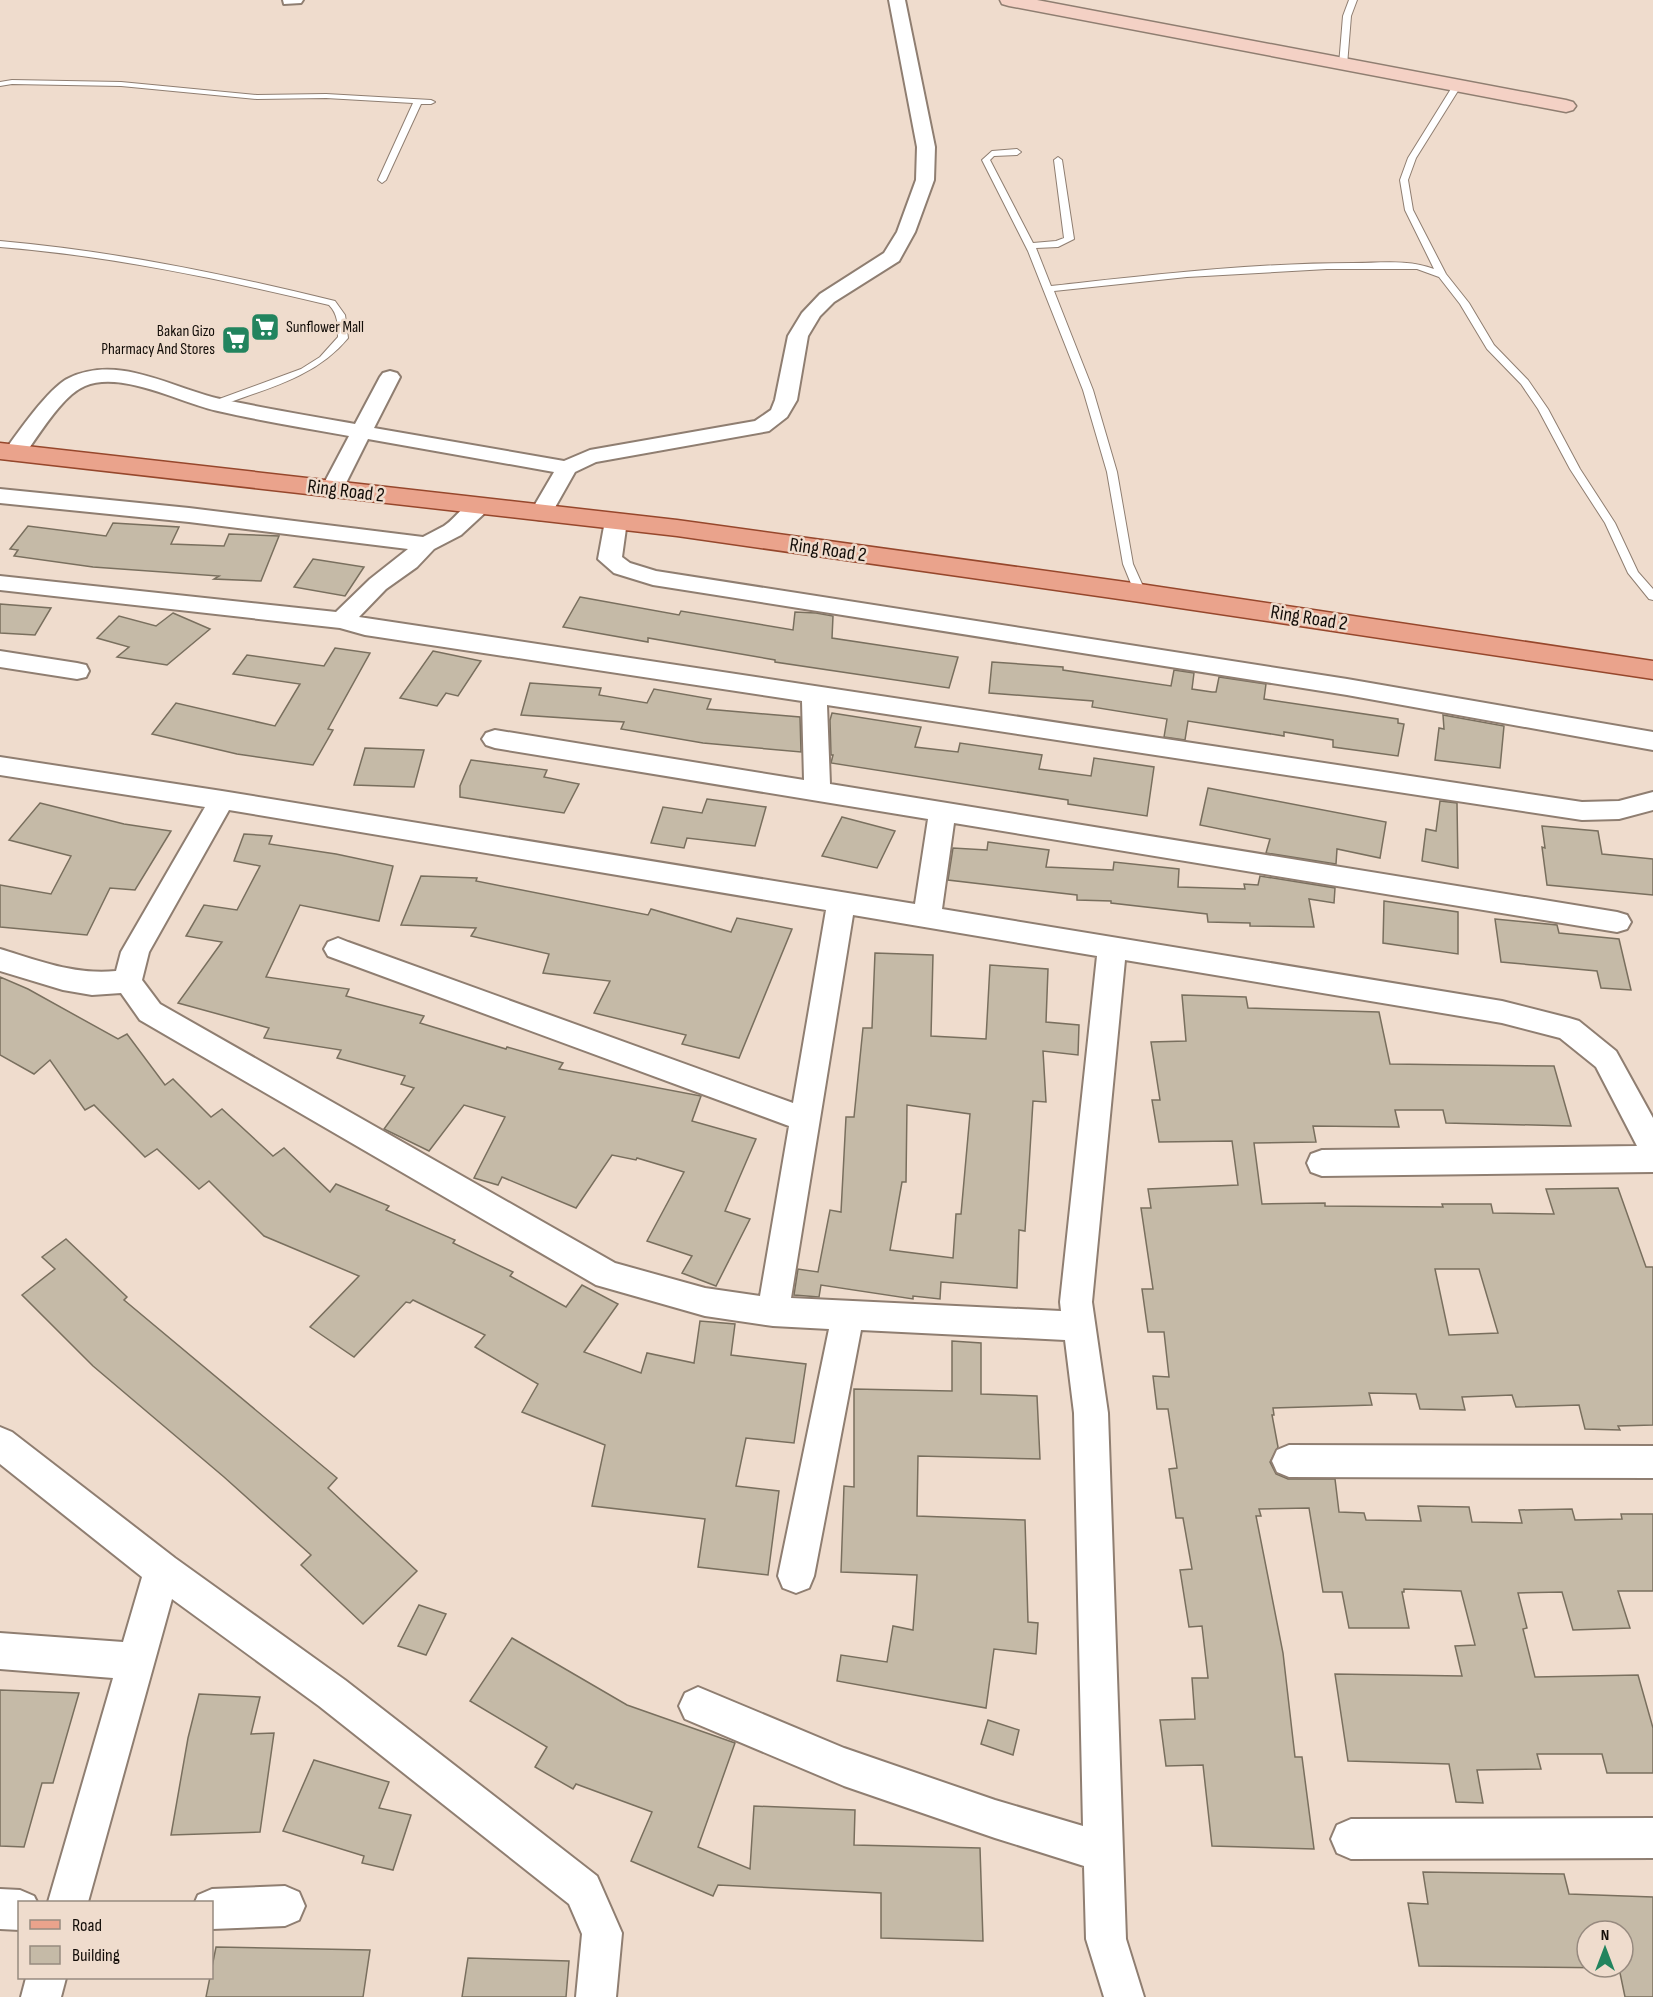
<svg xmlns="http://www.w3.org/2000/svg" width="1653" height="1997" font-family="'Sofia Sans Condensed',sans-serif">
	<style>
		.building { fill: #c5baa7; stroke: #796f5e; stroke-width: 1.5; fill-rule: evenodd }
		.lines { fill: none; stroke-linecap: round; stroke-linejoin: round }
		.lane-casing { stroke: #8f7e71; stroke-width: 2 }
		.street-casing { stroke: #8f7e71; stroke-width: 4 }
		.secondary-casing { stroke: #8f7e71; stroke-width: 3 }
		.primary-casing { stroke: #96472c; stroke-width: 3 }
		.lane { fill: #fff; fill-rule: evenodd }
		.street { fill: #fff; fill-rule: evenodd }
		.secondary { fill: #f4d1c5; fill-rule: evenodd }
		.primary { fill: #eaa38c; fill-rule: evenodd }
		.labels { text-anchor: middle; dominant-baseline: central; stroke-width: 5; stroke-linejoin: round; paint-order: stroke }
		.far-poi-label { font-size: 16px; fill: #140e09; stroke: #efdccd; text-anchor: start }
		.street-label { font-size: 20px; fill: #140e09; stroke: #efdccd }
	</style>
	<rect width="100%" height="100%" fill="#efdccd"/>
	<g class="building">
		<polygon points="113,523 179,527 171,544 224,546 229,534 279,536 261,581 214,579 219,576 93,567 14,556 18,550 10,549 28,526 106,536"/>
		<polygon points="313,559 364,567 345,596 294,587"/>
		<polygon points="580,597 679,615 681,611 793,630 795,612 816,613 833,616 832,638 958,657 949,688 775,662 775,660 648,638 648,642 563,627"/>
		<polygon points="0,604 51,608 35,635 0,633"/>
		<polygon points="173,613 210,629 167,665 117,657 129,647 97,638 119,616 156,626"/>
		<polygon points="335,648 370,653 328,729 333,730 313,765 237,754 152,734 176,703 275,726 300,684 233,674 247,655 324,666"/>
		<polygon points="433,651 481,661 458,696 446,693 437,706 400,698"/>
		<polygon points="992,662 1063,667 1063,670 1171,686 1174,670 1194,673 1192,689 1212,692 1216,692 1219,677 1266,684 1264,699 1398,719 1398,723 1404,724 1398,756 1333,747 1333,740 1284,732 1284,736 1188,721 1185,740 1164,737 1167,719 1092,707 1093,701 989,693"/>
		<polygon points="530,683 601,688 599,695 647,703 654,689 711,699 707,709 800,717 801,752 703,743 621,729 624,722 521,715"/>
		<polygon points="832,713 921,727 915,747 958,752 960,743 1042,755 1039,769 1091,776 1094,758 1154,767 1147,816 1068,804 1068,800 831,763 833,755 831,755 830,720"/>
		<polygon points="1443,715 1504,726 1500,768 1435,760 1439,728 1444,729"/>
		<polygon points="365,748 424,750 414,787 354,785"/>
		<polygon points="471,760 547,770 544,777 579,784 564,813 460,797 460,786"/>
		<polygon points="1208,788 1386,822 1380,858 1337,849 1336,864 1266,853 1270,839 1200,825"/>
		<polygon points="707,799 766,807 755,846 687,838 684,848 651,843 663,807 702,813"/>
		<polygon points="1440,801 1457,803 1458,868 1422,861 1426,829 1436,831"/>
		<polygon points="40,803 124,824 171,831 135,890 110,888 87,935 0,927 0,885 51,894 71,856 9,840"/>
		<polygon points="842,817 895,831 877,868 822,856"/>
		<polygon points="1542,826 1598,831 1602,854 1653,859 1653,895 1547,885 1542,847 1545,848"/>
		<polygon points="244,834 272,836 269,844 336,854 393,866 379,921 300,905 266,977 349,989 346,996 424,1016 420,1023 506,1049 507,1047 563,1063 559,1069 701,1096 692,1121 756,1139 725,1211 750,1219 716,1286 682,1273 692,1256 647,1241 684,1172 637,1158 636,1160 612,1155 576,1208 502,1177 498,1185 474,1178 505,1117 464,1105 429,1151 384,1129 414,1088 401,1084 405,1076 337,1058 341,1050 264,1038 269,1028 178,1003 222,942 186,936 204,905 237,910 260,866 234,861"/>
		<polygon points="988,842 1049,850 1046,867 1113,870 1114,862 1179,869 1178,887 1245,889 1244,884 1258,885 1260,876 1335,888 1334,903 1309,899 1314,927 1250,926 1250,923 1208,922 1207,914 1111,903 1111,901 1077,900 1077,895 948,880 953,848 987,850"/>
		<polygon points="421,876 477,878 476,881 648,915 651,909 731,932 737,918 792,929 739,1058 682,1044 686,1035 594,1013 610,981 543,973 549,954 471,936 476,928 401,925"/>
		<polygon points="1384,901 1458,912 1458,954 1383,943"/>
		<polygon points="1495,919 1557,925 1559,933 1619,939 1631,990 1601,988 1597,971 1501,962"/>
		<path d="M 875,953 L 933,955 L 931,1036 L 986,1039 L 990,965 L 1048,969 L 1046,1022 L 1079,1025 L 1078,1055 L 1043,1051 L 1046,1102 L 1033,1101 L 1025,1231 L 1019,1230 L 1017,1288 L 941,1282 L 940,1299 L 913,1296 L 913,1299 L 821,1285 L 819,1297 L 794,1295 L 798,1269 L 818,1272 L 830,1210 L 841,1212 L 846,1117 L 854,1117 L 863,1028 L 872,1028 ZM 907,1105 L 970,1114 L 961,1214 L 956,1214 L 953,1258 L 890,1250 L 902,1182 L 906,1182 Z"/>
		<polygon points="0,977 28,989 118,1039 127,1034 165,1085 173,1079 211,1117 222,1109 273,1156 284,1148 330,1192 336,1184 389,1206 386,1210 455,1240 453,1243 513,1272 510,1276 566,1307 582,1285 618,1304 584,1352 641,1373 647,1353 694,1363 700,1321 735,1324 731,1355 806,1364 794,1443 746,1438 736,1486 779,1491 768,1575 698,1567 705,1519 592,1506 605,1445 522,1412 538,1384 475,1347 485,1335 413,1300 410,1303 406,1302 354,1357 310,1327 359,1276 264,1236 209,1181 199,1189 157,1149 145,1157 94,1105 85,1110 50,1060 34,1074 0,1055"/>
		<path d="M 1182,995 L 1246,997 L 1248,1008 L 1379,1012 L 1390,1064 L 1554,1066 L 1571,1126 L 1446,1123 L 1443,1110 L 1395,1110 L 1399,1127 L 1313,1126 L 1316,1142 L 1254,1143 L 1262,1204 L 1325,1203 L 1325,1206 L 1443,1207 L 1442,1204 L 1491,1204 L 1493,1213 L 1554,1214 L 1546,1189 L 1618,1188 L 1646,1267 L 1653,1267 L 1653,1425 L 1618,1426 L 1620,1430 L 1585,1429 L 1579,1405 L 1516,1407 L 1512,1395 L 1462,1397 L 1465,1410 L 1420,1409 L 1416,1394 L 1369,1393 L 1372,1405 L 1273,1408 L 1274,1415 L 1272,1415 L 1278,1447 L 1270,1462 L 1276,1474 L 1288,1479 L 1335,1479 L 1339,1512 L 1364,1513 L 1366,1520 L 1421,1521 L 1418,1506 L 1469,1507 L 1472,1522 L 1522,1523 L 1519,1510 L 1572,1509 L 1575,1520 L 1622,1519 L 1621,1514 L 1653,1514 L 1653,1591 L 1618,1591 L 1630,1628 L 1573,1630 L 1562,1592 L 1518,1593 L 1527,1628 L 1523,1629 L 1535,1677 L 1638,1675 L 1653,1728 L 1653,1773 L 1607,1773 L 1602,1754 L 1537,1754 L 1541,1769 L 1477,1770 L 1483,1803 L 1456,1802 L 1449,1764 L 1348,1761 L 1335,1674 L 1462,1676 L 1455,1646 L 1475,1645 L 1461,1591 L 1404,1589 L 1404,1592 L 1402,1592 L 1409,1628 L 1349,1628 L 1342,1592 L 1323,1592 L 1309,1508 L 1259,1509 L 1261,1516 L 1256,1516 L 1283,1653 L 1295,1757 L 1302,1757 L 1314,1849 L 1212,1846 L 1203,1765 L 1166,1766 L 1160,1720 L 1195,1719 L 1192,1678 L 1208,1678 L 1202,1626 L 1189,1627 L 1180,1570 L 1192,1569 L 1183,1518 L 1176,1518 L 1169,1469 L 1177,1468 L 1168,1409 L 1157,1409 L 1153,1376 L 1169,1377 L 1164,1332 L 1148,1332 L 1142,1289 L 1153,1289 L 1141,1208 L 1151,1208 L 1148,1189 L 1238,1185 L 1232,1141 L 1159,1142 L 1152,1100 L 1160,1100 L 1151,1042 L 1186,1041 ZM 1435,1269 L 1479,1269 L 1498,1333 L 1449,1335 Z"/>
		<polygon points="66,1239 127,1297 124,1300 337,1478 328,1488 417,1571 363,1624 301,1565 311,1555 224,1477 93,1366 22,1295 55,1269 42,1257"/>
		<polygon points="952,1341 981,1343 981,1394 1037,1396 1040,1459 918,1456 917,1516 1025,1520 1028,1622 1038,1623 1036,1654 994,1649 986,1708 837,1681 841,1655 887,1662 893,1626 913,1630 917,1575 841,1572 844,1486 854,1487 854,1389 952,1391"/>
		<polygon points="419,1605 446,1614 426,1655 398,1646"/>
		<polygon points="512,1638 627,1705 735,1743 698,1847 750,1869 754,1806 855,1810 854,1845 980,1848 983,1941 881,1938 881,1893 718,1885 713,1896 631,1861 652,1812 576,1784 573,1789 535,1767 547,1747 470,1701"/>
		<polygon points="0,1690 79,1693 53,1783 42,1783 24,1847 0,1846"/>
		<polygon points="199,1694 260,1697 251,1734 274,1733 260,1832 171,1835 188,1738"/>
		<polygon points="988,1720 1019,1730 1013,1755 981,1744"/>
		<polygon points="314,1760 389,1782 379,1808 411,1815 393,1870 362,1863 364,1856 283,1831"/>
		<path d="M 1423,1872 L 1564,1874 L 1569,1894 L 1653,1897 L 1653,1997 L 1625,1997 L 1619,1968 L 1419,1966 L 1408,1903 L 1428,1904 ZM 1587,1931 L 1623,1931 L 1623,1967 L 1587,1967 Z"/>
		<polygon points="216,1947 370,1950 363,1997 206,1997"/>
		<polygon points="468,1958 569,1961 566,1997 462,1997"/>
	</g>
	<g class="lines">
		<g class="lane-casing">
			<g id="lane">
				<polygon points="1349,0 1357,0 1351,16 1347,65 1343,67 1339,65 1343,16"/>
				<polygon points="12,80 121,82 257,95 326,94 431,100 435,102 431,104 421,104 386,180 382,183 378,180 413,103 326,98 257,99 121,86 12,84 0,86 0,82"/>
				<path d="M 1454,84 L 1461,86 L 1416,158 L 1408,180 L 1413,210 L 1446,274 L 1469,303 L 1494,345 L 1528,380 L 1548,409 L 1580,469 L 1615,523 L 1638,572 L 1653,589 L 1653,600 L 1649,599 L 1628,573 L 1605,523 L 1570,469 L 1538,409 L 1521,384 L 1487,349 L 1460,304 L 1439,277 L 1417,269 L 1327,269 L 1187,277 L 1054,291 L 1093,390 L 1117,472 L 1133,564 L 1146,593 L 1144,596 L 1136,596 L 1123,564 L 1107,472 L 1083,390 L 1028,251 L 982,160 L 992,151 L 1017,149 L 1021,152 L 1017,155 L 994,156 L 990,160 L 1033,243 L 1056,241 L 1064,238 L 1054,160 L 1058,157 L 1062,160 L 1074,239 L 1058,247 L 1036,248 L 1051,286 C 1152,275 1252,263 1353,263 C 1380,263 1409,259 1434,269 L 1405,210 L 1400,180 L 1408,158 Z"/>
				<path d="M 0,241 C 114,251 225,274 335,301 L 345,315 L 348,338 C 315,378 265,389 219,406 L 211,406 L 211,402 L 301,369 L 320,357 L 338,337 C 338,325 338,314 329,305 C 220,279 112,256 0,247 Z"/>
			</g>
		</g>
		<g class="street-casing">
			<g id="street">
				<polygon points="283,0 303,0 301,3 284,4"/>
				<path d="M 889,0 L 905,0 L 935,147 L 934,180 L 915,232 L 899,261 L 834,302 L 820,316 L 808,336 L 797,400 L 787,417 L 769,431 L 596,462 L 575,472 L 549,518 L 541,520 L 533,518 L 530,513 L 554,472 L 368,439 L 343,489 L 340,494 L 332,496 L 324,494 L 321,489 L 349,436 C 305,428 261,421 218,411 C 181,403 121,370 85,386 C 61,396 38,437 22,458 L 14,460 L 6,458 L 3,453 C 17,434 49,387 69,378 C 119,354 171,388 220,399 C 264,408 310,416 355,424 L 380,377 L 383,373 L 390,371 L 397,373 L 400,377 L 374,428 L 564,461 L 590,450 L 755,421 L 771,410 L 775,400 L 788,336 L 802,313 L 820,294 L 884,253 L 897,232 L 916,180 L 917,147 Z"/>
				<path d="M 0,489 L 189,508 L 423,537 C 430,533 437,530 444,526 C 459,516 467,496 487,501 L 490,506 L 487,511 L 461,535 L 434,549 L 417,567 L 386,589 L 359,617 L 1582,802 L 1619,801 L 1653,792 L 1653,810 L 1619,819 L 1582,820 L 827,705 L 830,784 L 1617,912 L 1627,915 L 1631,922 L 1627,929 L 1617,932 L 954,823 L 942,909 L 1502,1001 L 1569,1018 L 1579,1021 L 1616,1051 L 1653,1118 L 1653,1172 L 1322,1176 L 1311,1172 L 1307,1163 L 1311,1154 L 1322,1150 L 1637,1146 L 1596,1067 L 1560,1038 L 1502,1023 L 1125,960 L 1092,1302 L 1108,1413 L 1126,1939 L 1144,1997 L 1104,1997 L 1086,1939 L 1084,1866 L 995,1838 L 844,1786 L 685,1719 L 679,1706 L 685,1693 L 698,1687 L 844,1748 L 995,1800 L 1083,1826 L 1074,1413 L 1065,1340 L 861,1330 L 814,1576 L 809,1588 L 796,1593 L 783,1588 L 778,1576 L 829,1329 L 773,1326 L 705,1316 L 596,1285 L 140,1020 L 121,993 L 92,995 L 63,990 L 0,971 L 0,949 C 40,961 74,975 116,971 L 121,952 L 205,807 L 0,775 L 0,757 L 222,791 L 915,904 L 928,819 L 495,748 L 486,745 L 482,739 L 486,733 L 495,730 L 804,780 L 802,701 L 365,635 L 340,628 L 0,590 L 0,576 L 336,612 L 370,579 L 408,549 L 189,522 L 0,503 ZM 229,810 L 826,910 L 793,1103 L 348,942 L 338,938 L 328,942 L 324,949 L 328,956 L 789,1126 L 760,1296 L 705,1288 L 615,1263 L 160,1004 L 142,980 L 149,952 ZM 853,915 L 1097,956 L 1060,1302 L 1061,1311 L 791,1298 Z"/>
				<polygon points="616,514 624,516 627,521 622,557 630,563 656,571 1347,679 1653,732 1653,750 1347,695 653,585 614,573 598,559 605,521 608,516"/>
				<polygon points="0,651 77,663 86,665 89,671 86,677 77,679 0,667"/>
				<polygon points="0,1427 12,1432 175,1558 345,1680 597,1876 622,1933 616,1997 576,1997 582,1934 569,1904 319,1706 172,1599 88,1902 48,1902 113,1678 0,1669 0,1633 123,1642 142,1577 0,1464"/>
				<polygon points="1289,1445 1653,1446 1653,1478 1289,1477 1277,1472 1272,1461 1277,1450"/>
				<polygon points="1653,1818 1653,1858 1351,1859 1337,1853 1331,1839 1337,1825 1351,1819"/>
				<polygon points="285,1886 299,1892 305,1906 299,1920 285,1926 212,1929 212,1902 195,1902 198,1895 212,1889"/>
				<polygon points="0,1889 20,1890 34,1896 37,1902 20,1902 20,1930 0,1929"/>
				<polygon points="26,1978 66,1978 61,1997 21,1997"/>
			</g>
		</g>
		<g class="secondary-casing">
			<polygon id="secondary" points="1000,0 1037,0 1566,100 1573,102 1576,106 1573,110 1566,112 1009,6 1002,4"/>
		</g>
		<g class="primary-casing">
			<polygon id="primary" points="0,443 677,520 1140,584 1653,661 1653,679 1140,602 677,536 0,459"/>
		</g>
		<use href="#lane" class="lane"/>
		<use href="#street" class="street"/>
		<use href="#secondary" class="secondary"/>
		<use href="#primary" class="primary"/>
	</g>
	<defs>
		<g id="supermarket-square" transform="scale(1.5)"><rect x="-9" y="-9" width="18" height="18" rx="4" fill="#22845e" stroke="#efdccd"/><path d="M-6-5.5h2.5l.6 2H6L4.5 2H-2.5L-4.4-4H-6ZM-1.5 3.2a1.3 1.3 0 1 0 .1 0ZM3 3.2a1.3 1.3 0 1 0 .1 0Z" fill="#fff"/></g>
	</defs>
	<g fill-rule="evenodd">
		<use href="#supermarket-square" x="265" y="327"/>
		<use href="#supermarket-square" x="236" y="340"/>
	</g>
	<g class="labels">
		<g class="far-poi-label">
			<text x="286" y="327">Sunflower Mall</text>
			<text x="215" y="331" text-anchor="end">Bakan Gizo<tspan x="215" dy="18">Pharmacy And Stores</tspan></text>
		</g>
		<g class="street-label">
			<text transform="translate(346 491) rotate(7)">Ring Road 2</text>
			<text transform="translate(828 550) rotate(8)">Ring Road 2</text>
			<text transform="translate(1309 618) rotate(9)">Ring Road 2</text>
		</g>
	</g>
	<rect x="18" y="1901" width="195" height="78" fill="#efdccd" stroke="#978a7f" stroke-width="1.5"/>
	<rect x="30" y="1920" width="30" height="9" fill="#eaa38c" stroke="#978a7f" stroke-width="1.5"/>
	<text x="72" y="1931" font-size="18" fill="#140e09">Road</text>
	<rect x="30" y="1946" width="30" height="18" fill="#c5baa7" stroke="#978a7f" stroke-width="1.5"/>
	<text x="72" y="1961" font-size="18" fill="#140e09">Building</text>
	<g transform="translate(1605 1949)"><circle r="28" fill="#efdccd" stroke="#978a7f" stroke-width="1.5"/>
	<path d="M0-4.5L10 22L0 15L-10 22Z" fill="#22845e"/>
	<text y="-9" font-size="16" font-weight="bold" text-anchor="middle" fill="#140e09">N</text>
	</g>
</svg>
